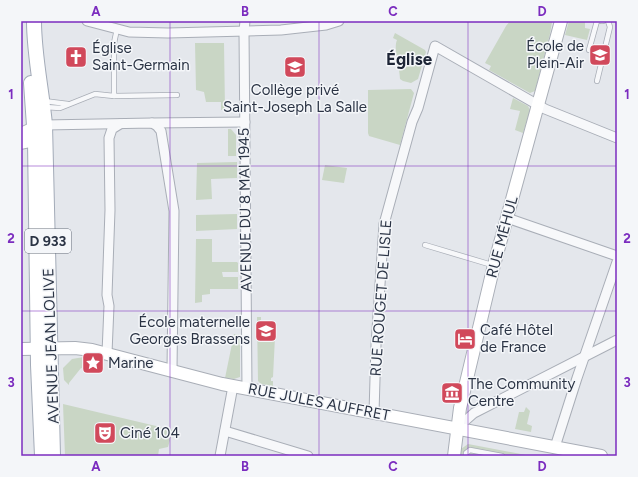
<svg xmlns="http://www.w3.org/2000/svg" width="638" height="477" font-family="Figtree,sans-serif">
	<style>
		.green { fill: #c9d6c5 }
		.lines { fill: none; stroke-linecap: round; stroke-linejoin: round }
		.lane-casing { stroke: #a9aeb7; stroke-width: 6 }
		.street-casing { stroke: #a9aeb7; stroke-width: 11 }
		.secondary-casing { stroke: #a9aeb7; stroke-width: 14 }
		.primary-casing { stroke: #a3abb8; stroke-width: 16 }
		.lane { stroke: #f7f8fa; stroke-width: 4.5 }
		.street { stroke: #f7f8fa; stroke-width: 9 }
		.secondary { stroke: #fff; stroke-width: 12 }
		.primary { stroke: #fff; stroke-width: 14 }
		.grid { fill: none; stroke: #7b2cbf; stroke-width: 1; stroke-opacity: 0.55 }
		.labels { text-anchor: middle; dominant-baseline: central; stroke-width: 3; stroke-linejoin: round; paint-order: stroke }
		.shield { fill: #f4f6f9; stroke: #676e7b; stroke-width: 1 }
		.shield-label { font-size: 14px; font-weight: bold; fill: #2b3445 }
		.poi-label { font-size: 15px; fill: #2b3445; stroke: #f4f6f9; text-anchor: start }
		.street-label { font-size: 15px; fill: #2b3445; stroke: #f4f6f9 }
		.quarter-label { font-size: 17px; font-weight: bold; fill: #1d2536; stroke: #f4f6f9 }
		.neatline { fill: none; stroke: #7b2cbf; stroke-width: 1.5 }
		.grid-label { font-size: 13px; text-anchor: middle; font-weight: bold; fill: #7b2cbf }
	</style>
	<rect width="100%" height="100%" fill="#e4e7ec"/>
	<g class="green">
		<polygon points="510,21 552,22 550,34 535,91 530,93 489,70 491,66 485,63 506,26"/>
		<polygon points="569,21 585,21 585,28 590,29 587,40 565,35"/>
		<path d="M 395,33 L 425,50 L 426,52 L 418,79 L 411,83 L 403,81 L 400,79 C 400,69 393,49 397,40 L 393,38 Z"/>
		<polygon points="195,43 224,43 225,110 221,110 221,102 206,102 204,92 196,90"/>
		<polygon points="411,89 414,93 400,145 369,136 368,133 368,90"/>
		<polygon points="513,98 528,106 530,110 523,133 515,130 520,111 510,109"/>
		<polygon points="228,129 231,129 236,135 236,156 228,156"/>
		<polygon points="237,162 237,178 211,179 212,199 196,200 197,163"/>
		<polygon points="325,165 347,168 344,183 322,180"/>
		<polygon points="237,214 237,229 196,231 196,215"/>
		<polygon points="196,239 212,239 212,262 237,262 238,263 238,272 222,272 223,277 238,277 238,289 210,289 210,294 202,295 202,302 195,303"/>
		<polygon points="257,317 261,317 261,336 275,337 273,377 271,378 271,381 273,381 273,386 261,384 258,381"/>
		<polygon points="234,334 240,335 240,377 234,379 225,378"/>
		<polygon points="90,356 86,370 81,368 69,383 69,385 64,380 63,368 72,359"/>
		<polygon points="63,404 173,430 168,447 159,449 158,456 65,456"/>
		<polygon points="526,407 530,411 527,424 532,426 531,432 515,429 519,412 524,412"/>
		<polygon points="468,444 531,456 461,456 461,449"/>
	</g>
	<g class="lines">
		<g class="lane-casing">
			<g id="lane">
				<polyline points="601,21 603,21"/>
				<polyline points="589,50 597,21"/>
				<polyline points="597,81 610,27 608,21"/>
				<polyline points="114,96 177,95"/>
				<polyline points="44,101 68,104"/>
				<polyline points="45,107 60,108 95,94 114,96 114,43 117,29"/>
				<polyline points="425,245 492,265"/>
				<polyline points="466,456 466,453 470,450 502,456"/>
			</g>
		</g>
		<g class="street-casing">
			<g id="street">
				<polyline points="87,21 129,32 168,33 281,30 326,25 339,21"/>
				<polyline points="245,21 244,31 247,389"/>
				<polyline points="152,123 245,122"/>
				<polyline points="45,125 152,123 157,126 161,131 174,211 172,370"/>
				<polyline points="507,218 617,256"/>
				<polyline points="107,353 109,306 107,295 110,210 109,138 112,129 120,124"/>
				<polyline points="374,413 376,345 384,224 412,122 418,108 435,46 545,109 617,138"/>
				<polyline points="457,428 474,413 617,340"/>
				<polyline points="225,431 308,456"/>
				<polyline points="555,447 577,378 617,262"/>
				<polyline points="220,456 233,386"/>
			</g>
		</g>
		<g class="secondary-casing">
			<g id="secondary">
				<polyline points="21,134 34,128 42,132"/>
				<polyline points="21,143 35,140 42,135"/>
				<polyline points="21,349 75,348 92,350 222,384 601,456"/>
				<polyline points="454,456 460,408 494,265 561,21"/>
			</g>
		</g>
		<g class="primary-casing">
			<g id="primary">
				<path d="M 34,21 C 34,56 42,90 45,125 L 53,456"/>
				<polyline points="31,83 35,140 38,365 42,456"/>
			</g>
		</g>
		<use href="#lane" class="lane"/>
		<use href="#street" class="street"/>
		<use href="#secondary" class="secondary"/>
		<use href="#primary" class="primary"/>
	</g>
	<path class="grid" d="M 170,21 L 170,456M 319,21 L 319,456M 468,21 L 468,456M 21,166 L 617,166M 21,311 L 617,311"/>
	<defs>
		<g id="school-square" transform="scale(1.15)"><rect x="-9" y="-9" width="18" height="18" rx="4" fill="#d1495b" stroke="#f4f6f9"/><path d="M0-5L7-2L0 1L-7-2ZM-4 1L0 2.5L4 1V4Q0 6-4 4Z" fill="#fff"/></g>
		<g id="church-square" transform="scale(1.15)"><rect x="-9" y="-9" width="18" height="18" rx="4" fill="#d1495b" stroke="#f4f6f9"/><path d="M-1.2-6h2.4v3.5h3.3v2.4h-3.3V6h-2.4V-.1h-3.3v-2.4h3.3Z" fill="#fff"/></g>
		<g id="hotel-square" transform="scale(1.15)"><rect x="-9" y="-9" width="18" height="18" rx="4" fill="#d1495b" stroke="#f4f6f9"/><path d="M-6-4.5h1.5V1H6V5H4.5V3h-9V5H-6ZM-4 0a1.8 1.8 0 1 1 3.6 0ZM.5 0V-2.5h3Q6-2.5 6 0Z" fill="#fff"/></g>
		<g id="sight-square" transform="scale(1.15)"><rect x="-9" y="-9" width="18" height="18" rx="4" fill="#d1495b" stroke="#f4f6f9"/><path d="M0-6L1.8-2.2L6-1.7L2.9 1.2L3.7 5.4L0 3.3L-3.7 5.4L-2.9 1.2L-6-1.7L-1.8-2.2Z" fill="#fff"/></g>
		<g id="museum-square" transform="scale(1.15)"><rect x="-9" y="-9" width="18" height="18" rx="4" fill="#d1495b" stroke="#f4f6f9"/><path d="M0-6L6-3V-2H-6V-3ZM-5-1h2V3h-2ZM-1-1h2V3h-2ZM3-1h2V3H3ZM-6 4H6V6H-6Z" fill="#fff"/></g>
		<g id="theatre-square" transform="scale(1.15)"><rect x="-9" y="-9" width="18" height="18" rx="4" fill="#d1495b" stroke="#f4f6f9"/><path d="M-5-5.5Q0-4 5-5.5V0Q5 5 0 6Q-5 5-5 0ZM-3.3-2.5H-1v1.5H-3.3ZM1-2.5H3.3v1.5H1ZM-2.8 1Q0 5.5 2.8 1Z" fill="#fff"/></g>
	</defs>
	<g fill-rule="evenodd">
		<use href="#school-square" x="600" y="55"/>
		<use href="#church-square" x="76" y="57"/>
		<use href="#school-square" x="295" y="67"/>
		<use href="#school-square" x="266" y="331"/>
		<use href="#hotel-square" x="465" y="339"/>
		<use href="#sight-square" x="93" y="363"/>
		<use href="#museum-square" x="452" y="393"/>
		<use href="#theatre-square" x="105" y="433"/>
	</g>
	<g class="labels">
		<rect class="shield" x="25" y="229" width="46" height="24" rx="3"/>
		<g class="shield-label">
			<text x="48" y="241">D 933</text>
		</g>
		<g class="poi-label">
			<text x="584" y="46" text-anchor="end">École de<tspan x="584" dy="17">Plein-Air</tspan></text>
			<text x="92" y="48">Église<tspan x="92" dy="17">Saint-Germain</tspan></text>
			<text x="295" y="90" text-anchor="middle">Collège privé<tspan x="295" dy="17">Saint-Joseph La Salle</tspan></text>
			<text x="250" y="322" text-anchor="end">École maternelle<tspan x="250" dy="17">Georges Brassens</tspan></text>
			<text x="480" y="330">Café Hôtel<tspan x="480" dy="17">de France</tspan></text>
			<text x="108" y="363">Marine</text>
			<text x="468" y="384">The Community<tspan x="468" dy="17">Centre</tspan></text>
			<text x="120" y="433">Ciné 104</text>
		</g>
		<g class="street-label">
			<text transform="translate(245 210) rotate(-91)">AVENUE DU 8 MAI 1945</text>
			<text transform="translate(502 237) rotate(-75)">RUE MÉHUL</text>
			<text transform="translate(381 298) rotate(-86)">RUE ROUGET DE LISLE</text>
			<text transform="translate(51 346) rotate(-92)">AVENUE JEAN LOLIVE</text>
			<text transform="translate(319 402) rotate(11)">RUE JULES AUFFRET</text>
		</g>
		<g class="quarter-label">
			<text x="409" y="59">Église</text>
		</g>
	</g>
	<rect width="638" height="477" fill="none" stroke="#f4f6f9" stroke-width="44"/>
	<rect x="22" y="22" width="594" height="433" class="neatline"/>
	<g class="grid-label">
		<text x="96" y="16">A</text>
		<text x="245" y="16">B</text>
		<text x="393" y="16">C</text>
		<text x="542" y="16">D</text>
		<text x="11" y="99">1</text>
		<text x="627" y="99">1</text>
		<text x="11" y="243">2</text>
		<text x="627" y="243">2</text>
		<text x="11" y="387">3</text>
		<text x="627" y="387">3</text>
		<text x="96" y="471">A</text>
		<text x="245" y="471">B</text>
		<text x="393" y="471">C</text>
		<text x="542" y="471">D</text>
	</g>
</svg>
